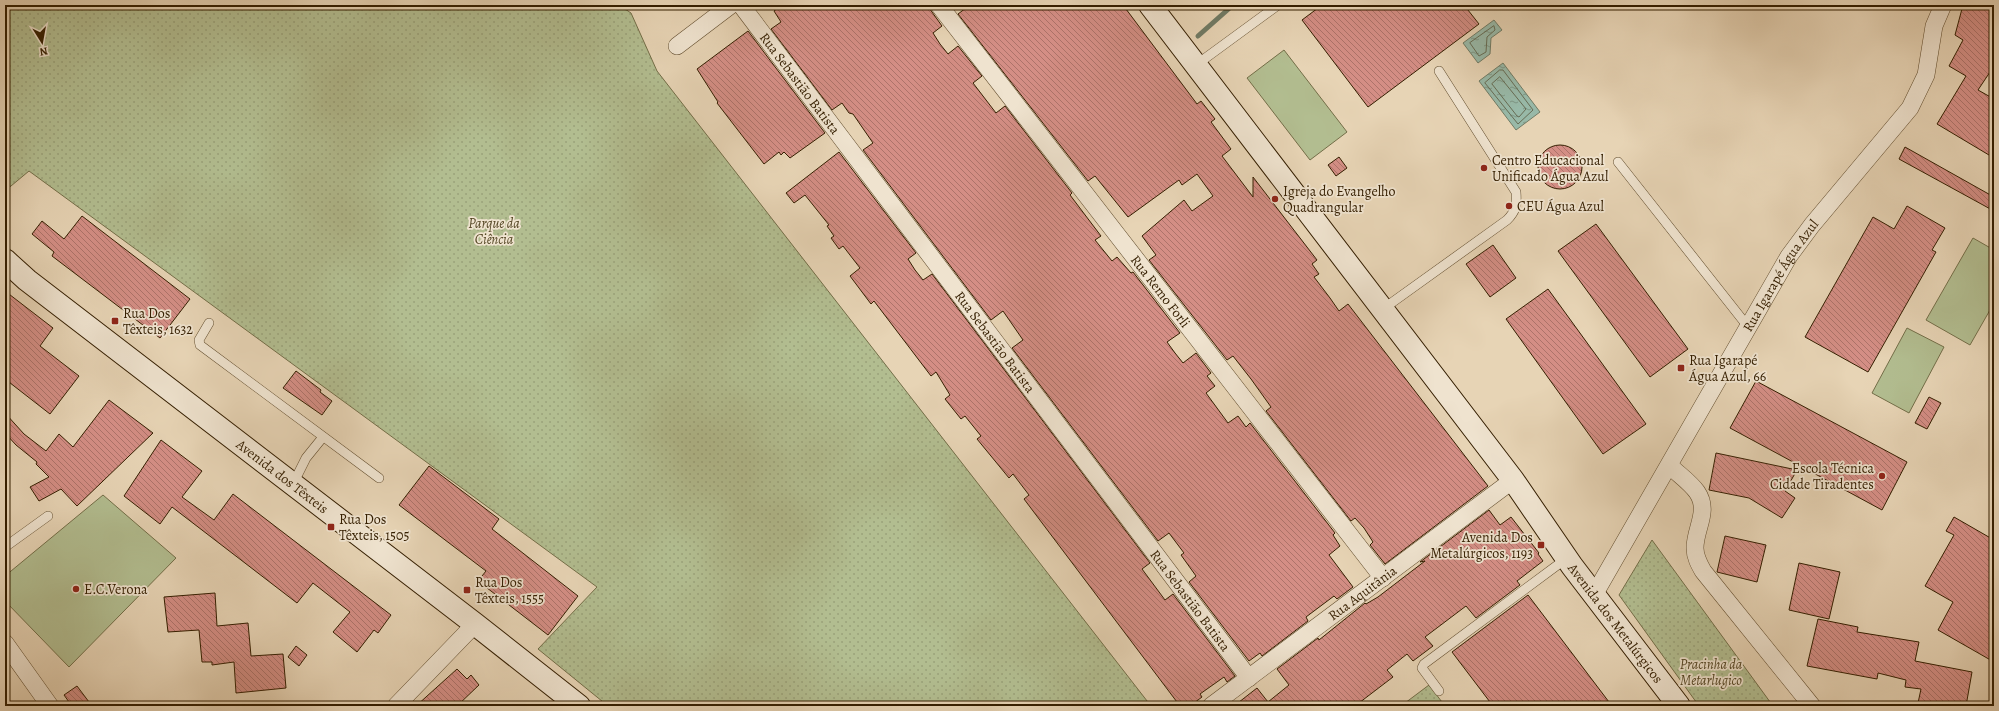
<svg xmlns="http://www.w3.org/2000/svg" width="1999" height="711" font-family="Alegreya,serif">
	<style>
		.green { fill: #b2bd90; stroke: #736e48 }
		.park { fill: url(#park-dots); stroke: #736e48 }
		.water { fill: url(#water-ripples); stroke: #707b65 }
		.lines { fill: none; stroke-linecap: round; stroke-linejoin: round }
		.shore { stroke: #666c54; stroke-width: 1 }
		.stream { stroke: #707b65; stroke-width: 5 }
		.building { fill: url(#building-back-hatch); stroke: #341e00 }
		.lane-casing { stroke: #614c2d; stroke-width: 10 }
		.street-casing { stroke: #614c2d; stroke-width: 18 }
		.secondary-casing { stroke: #341e00; stroke-width: 24 }
		.lane { stroke: #efe3cf; stroke-width: 9 }
		.street { stroke: #efe3cf; stroke-width: 17 }
		.secondary { stroke: #efe3cf; stroke-width: 22 }
		.poi-dot { fill: #8f2418; stroke: #efe3cf; stroke-width: 1.5 }
		.labels { text-anchor: middle; dominant-baseline: central; stroke-width: 3.5; stroke-linejoin: round; paint-order: stroke }
		.street-label { font-size: 14px; fill: #341e00; stroke: #efe3cf }
		.poi-label { font-size: 14px; fill: #341e00; stroke: #efe3cf; text-anchor: start }
		.park-label { font-size: 14px; font-style: italic; fill: #544624; stroke: #efe3cf }
	</style>
	<defs>
		<pattern id="park-dots" width="8" height="8" patternUnits="userSpaceOnUse"><rect width="8" height="8" fill="#b2bd90"/><path d="M2 2h.1M6 6h.1" fill="none" stroke="#9aa27a" stroke-width="1.8" stroke-linecap="round"/></pattern>
		<pattern id="water-ripples" width="26" height="14" patternUnits="userSpaceOnUse"><rect width="26" height="14" fill="#98b9a8"/><path d="M2 4q2-2 4 0t4 0M15 11q2-2 4 0t4 0" fill="none" stroke="#7d9686"/></pattern>
		<pattern id="building-back-hatch" width="6" height="6" patternUnits="userSpaceOnUse"><rect width="6" height="6" fill="#d48e85"/><path d="M-1 5l2 2M0 0l6 6M5-1l2 2" fill="none" stroke="#ad736a"/></pattern>
	</defs>
	<rect width="100%" height="100%" fill="#e7d4b5"/>
	<filter id="stains"><feTurbulence type="fractalNoise" baseFrequency=".005" numOctaves="4"/><feColorMatrix values="0 0 0 0 .2 0 0 0 0 .09 0 0 0 0 .02 0 0 0 .5 -.17"/></filter>
	<radialGradient id="worn" r=".72"><stop offset=".6" stop-color="#630" stop-opacity="0"/><stop offset="1" stop-color="#630" stop-opacity=".3"/></radialGradient>
	<g class="green">
		<polygon points="1284,50 1347,132 1310,160 1247,78"/>
		<polygon points="1973,238 1994,250 1994,303 1970,345 1926,320"/>
		<polygon points="1907,328 1944,347 1909,413 1872,393"/>
		<polygon points="103,495 176,558 69,667 5,601 5,576"/>
	</g>
	<g class="park">
		<polygon points="5,5 619,5 631,13 657,71 1151,706 608,706 538,649 597,587 29,171 5,191"/>
		<polygon points="1652,540 1773,706 1699,706 1619,595"/>
		<polygon points="1429,685 1445,706 1401,706"/>
	</g>
	<g class="water">
		<polygon points="1494,20 1502,30 1491,38 1490,54 1478,63 1463,43"/>
		<polygon points="1503,63 1540,112 1516,130 1479,81"/>
	</g>
	<g class="lines">
		<g class="shore">
			<polygon points="1494,26 1495,30 1487,37 1486,52 1479,56 1470,43"/>
			<polygon points="1500,70 1503,70 1533,110 1518,124 1485,83"/>
			<polygon points="1500,77 1526,109 1519,117 1517,116 1492,84"/>
		</g>
		<polyline class="stream" points="1198,36 1233,5"/>
	</g>
	<g class="building">
		<polygon points="782,5 927,5 942,26 933,33 940,44 948,54 958,46 982,76 973,83 996,113 1005,106 1072,193 1070,195 1101,236 1095,240 1112,261 1117,257 1131,273 1133,272 1180,333 1167,342 1175,353 1183,363 1196,353 1211,373 1207,376 1215,386 1206,393 1228,423 1238,416 1246,427 1250,423 1335,533 1333,535 1340,546 1329,555 1353,587 1337,599 1334,596 1306,617 1308,621 1262,656 1260,653 1249,661 1189,582 1196,576 1181,555 1184,553 1169,533 1158,541 1012,348 1023,340 1003,311 991,320 863,150 873,143 853,114 849,113 842,103 832,110 771,29 781,22 774,11"/>
		<polygon points="970,5 1123,5 1197,104 1201,101 1215,119 1211,122 1231,149 1222,156 1253,197 1253,177 1317,260 1312,264 1319,274 1314,277 1330,298 1339,311 1348,304 1488,486 1385,564 1370,545 1373,542 1364,528 1355,518 1351,521 1266,411 1271,407 1251,379 1233,356 1227,360 1149,260 1156,255 1142,236 1184,200 1192,211 1213,196 1197,174 1182,185 1179,180 1128,217 1095,176 1088,181 958,14"/>
		<polygon points="1322,5 1464,5 1479,24 1368,107 1302,20"/>
		<polygon points="1963,5 1994,5 1994,66 1978,90 1994,99 1994,158 1937,124 1966,76 1949,66 1963,40 1955,35"/>
		<polygon points="748,31 825,133 790,158 784,152 781,155 779,152 764,164 717,103 718,102 697,69"/>
		<circle cx="1560" cy="167" r="22"/>
		<polygon points="1905,147 1994,197 1994,211 1899,159"/>
		<polygon points="839,152 916,253 908,259 915,270 923,280 932,274 1150,563 1142,569 1165,600 1173,594 1235,676 1227,682 1224,677 1200,694 1202,697 1190,706 1180,706 1024,499 1029,495 1013,474 1009,478 977,439 981,436 965,416 961,419 945,399 950,395 936,372 931,376 874,301 871,304 850,276 860,268 843,246 839,249 831,238 834,236 827,226 829,225 805,195 794,203 786,193"/>
		<polygon points="1339,157 1347,168 1336,176 1328,165"/>
		<polygon points="1907,206 1945,228 1932,250 1936,252 1868,372 1805,337 1873,217 1894,229"/>
		<polygon points="82,216 190,299 160,338 52,256 54,252 32,234 42,221 64,239"/>
		<polygon points="1596,224 1688,349 1650,377 1558,251"/>
		<polygon points="1493,245 1516,278 1490,297 1466,264"/>
		<polygon points="1548,289 1646,424 1603,454 1506,319"/>
		<polygon points="5,291 53,328 40,346 79,376 50,414 5,379"/>
		<polygon points="296,371 321,390 320,392 332,401 322,415 283,388"/>
		<polygon points="1756,381 1907,462 1882,510 1730,428"/>
		<polygon points="1929,397 1941,403 1927,429 1915,423"/>
		<polygon points="109,400 153,433 77,506 61,489 39,501 30,487 49,477 36,464 37,462 16,445 5,433 5,413 24,434 46,451 59,434 73,447"/>
		<polygon points="161,440 202,471 182,497 214,520 233,494 391,615 378,633 374,630 357,652 333,632 350,612 313,583 297,603 172,507 160,524 124,496"/>
		<polygon points="1716,453 1797,470 1785,491 1795,498 1782,518 1749,498 1709,490"/>
		<polygon points="429,466 499,519 492,529 578,596 548,635 478,581 486,571 399,505"/>
		<polygon points="1489,510 1500,525 1511,517 1539,553 1538,554 1543,561 1517,581 1520,585 1476,618 1466,606 1425,637 1433,646 1413,661 1407,654 1387,670 1393,677 1355,706 1234,706 1257,688 1268,702 1289,685 1277,669 1318,638 1319,640 1365,603 1366,604 1378,597 1425,561 1420,562"/>
		<polygon points="1954,517 1994,540 1994,662 1938,630 1953,602 1925,586 1954,535 1946,531"/>
		<polygon points="1725,536 1766,545 1757,582 1717,572"/>
		<polygon points="1799,563 1840,572 1829,619 1789,610"/>
		<polygon points="215,593 217,626 248,623 251,656 283,654 286,688 236,693 234,662 212,665 212,662 202,662 199,630 168,632 164,597"/>
		<polygon points="1528,595 1612,706 1493,706 1452,652"/>
		<polygon points="1818,619 1858,627 1857,632 1919,642 1915,661 1972,672 1966,706 1931,706 1918,703 1921,689 1905,687 1906,680 1878,673 1877,679 1807,666"/>
		<polygon points="296,646 307,655 299,666 288,657"/>
		<polygon points="457,669 467,679 471,675 479,685 457,706 416,706"/>
		<polygon points="77,686 92,706 72,706 69,702 64,695"/>
	</g>
	<g class="lines">
		<g class="lane-casing">
			<g id="lane">
				<polyline points="1196,65 1278,5"/>
				<polyline points="1618,162 1749,328"/>
				<path d="M 1383,309 L 1507,220 C 1516,211 1517,205 1516,192 L 1439,71"/>
				<polyline points="209,323 199,340 200,345 379,478"/>
				<polyline points="293,484 306,458 323,437"/>
				<polyline points="5,547 48,516"/>
				<polyline points="1439,691 1422,668 1424,664 1567,558"/>
			</g>
		</g>
		<g class="street-casing">
			<g id="street">
				<path id="s1" d="M 741,5 L 1249,678"/>
				<path id="s2" d="M 939,5 L 1383,578"/>
				<polyline points="677,46 731,5"/>
				<path d="M 1670,466 C 1678,474 1690,482 1697,492 C 1710,511 1695,528 1695,548 C 1695,557 1699,564 1703,571 L 1812,706"/>
				<path id="s3" d="M 1594,595 L 1789,256 L 1812,225 L 1910,108 L 1926,75 L 1934,26 L 1943,5"/>
				<polyline points="5,643 50,706"/>
				<polyline points="396,706 475,624"/>
				<path id="s4" d="M 1211,706 L 1513,480"/>
			</g>
		</g>
		<g class="secondary-casing">
			<g id="secondary">
				<path id="s5" d="M 1150,5 L 1513,480 L 1572,566 L 1679,706"/>
				<path id="s6" d="M 5,260 L 27,280 L 475,624 L 579,706"/>
			</g>
		</g>
		<use href="#lane" class="lane"/>
		<use href="#street" class="street"/>
		<use href="#secondary" class="secondary"/>
	</g>
	<g class="poi-dot">
		<circle cx="1484" cy="168" r="4"/>
		<circle cx="1275" cy="199" r="4"/>
		<circle cx="1509" cy="206" r="4"/>
		<rect x="111" y="317" width="8" height="8" rx="2"/>
		<rect x="1677" y="364" width="8" height="8" rx="2"/>
		<circle cx="1882" cy="476" r="4"/>
		<rect x="327" y="523" width="8" height="8" rx="2"/>
		<rect x="1537" y="541" width="8" height="8" rx="2"/>
		<circle cx="76" cy="589" r="4"/>
		<rect x="463" y="586" width="8" height="8" rx="2"/>
	</g>
	<g class="labels">
		<g class="street-label">
			<text stroke="none"><textPath href="#s1" startOffset="98">Rua Sebastião Batista</textPath></text>
			<text stroke="none"><textPath href="#s3" startOffset="370">Rua Igarapé Água Azul</textPath></text>
			<text stroke="none"><textPath href="#s2" startOffset="362">Rua Remo Forli</textPath></text>
			<text stroke="none"><textPath href="#s1" startOffset="422">Rua Sebastião Batista</textPath></text>
			<text stroke="none"><textPath href="#s6" startOffset="352">Avenida dos Têxteis</textPath></text>
			<text stroke="none"><textPath href="#s4" startOffset="189">Rua Aquitânia</textPath></text>
			<text stroke="none"><textPath href="#s1" startOffset="746">Rua Sebastião Batista</textPath></text>
			<text stroke="none"><textPath href="#s5" startOffset="774">Avenida dos Metalúrgicos</textPath></text>
		</g>
		<g class="poi-label">
			<text x="1492" y="160">Centro Educacional<tspan x="1492" dy="16">Unificado Água Azul</tspan></text>
			<text x="1283" y="191">Igreja do Evangelho<tspan x="1283" dy="16">Quadrangular</tspan></text>
			<text x="1517" y="206">CEU Água Azul</text>
			<text x="123" y="313">Rua Dos<tspan x="123" dy="16">Têxteis, 1632</tspan></text>
			<text x="1689" y="360">Rua Igarapé<tspan x="1689" dy="16">Água Azul, 66</tspan></text>
			<text x="1874" y="468" text-anchor="end">Escola Técnica<tspan x="1874" dy="16">Cidade Tiradentes</tspan></text>
			<text x="339" y="519">Rua Dos<tspan x="339" dy="16">Têxteis, 1505</tspan></text>
			<text x="1533" y="537" text-anchor="end">Avenida Dos<tspan x="1533" dy="16">Metalúrgicos, 1193</tspan></text>
			<text x="475" y="582">Rua Dos<tspan x="475" dy="16">Têxteis, 1555</tspan></text>
			<text x="84" y="589">E.C.Verona</text>
		</g>
		<g class="park-label">
			<text x="494" y="223">Parque da<tspan x="494" dy="16">Ciência</tspan></text>
			<text x="1711" y="664">Pracinha da<tspan x="1711" dy="16">Metarlugico</tspan></text>
		</g>
	</g>
	<rect width="1999" height="711" fill="none" stroke="#e7d4b5" stroke-width="20"/>
	<rect x="6" y="6" width="1987" height="699" fill="none" stroke="#341e00" stroke-width="2"/>
	<rect x="10" y="10" width="1979" height="691" fill="none" stroke="#341e00"/>
	<g transform="translate(42 42) rotate(169)" stroke="#efe3cf" stroke-width="3" paint-order="stroke">
	<path d="M0-3L7 15L0 10L-7 15Z" fill="#341e00"/>
	<text y="-6" font-size="11" font-weight="bold" text-anchor="middle" fill="#341e00">N</text>
	</g>
	<rect width="100%" height="100%" filter="url(#stains)"/>
	<rect width="100%" height="100%" fill="url(#worn)"/>
</svg>
